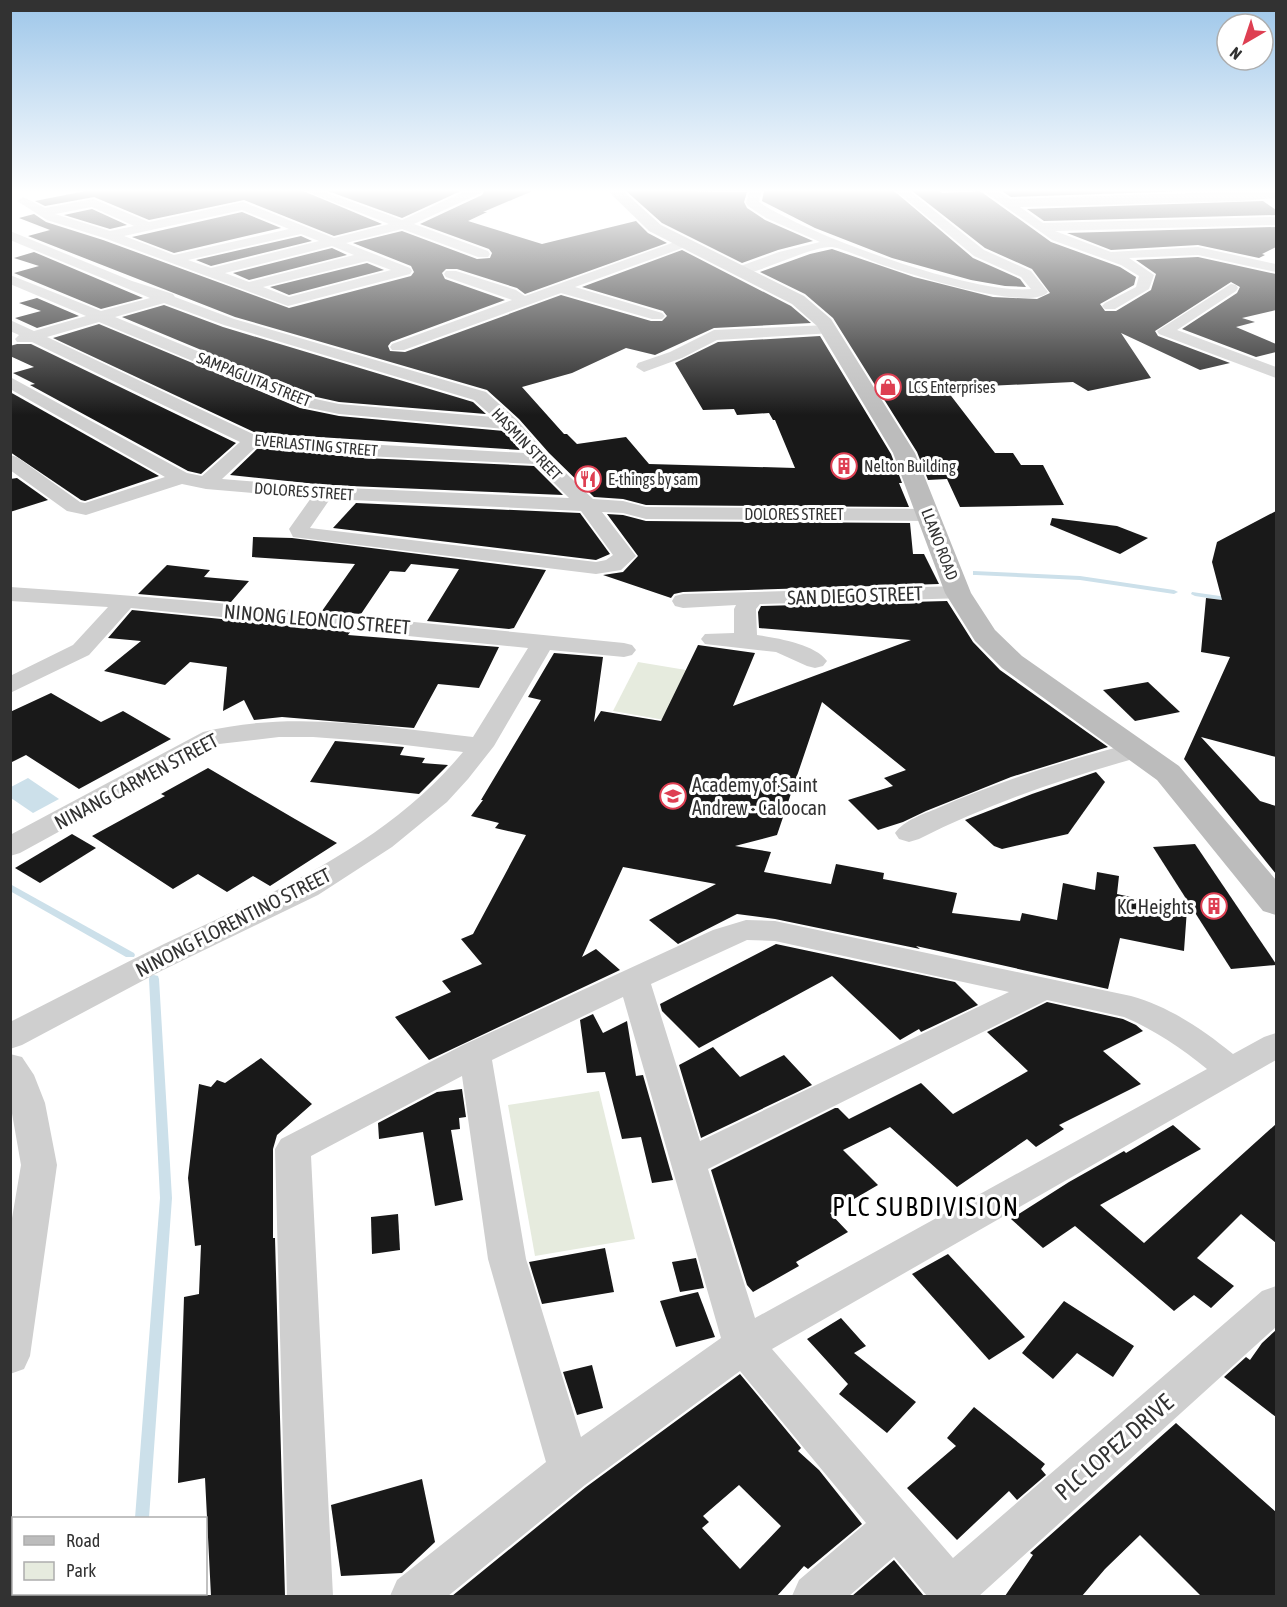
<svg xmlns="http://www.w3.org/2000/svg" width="1287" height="1607" font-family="'Asap Condensed',sans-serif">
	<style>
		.green { fill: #e6ebde }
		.water { fill: #cce0ea }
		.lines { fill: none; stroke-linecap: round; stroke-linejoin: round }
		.stream { fill: #cce0ea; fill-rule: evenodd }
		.building { fill: #191919; fill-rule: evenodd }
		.minor { fill: #cfcfcf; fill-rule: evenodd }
		.secondary { fill: #bcbcbc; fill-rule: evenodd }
		.labels { text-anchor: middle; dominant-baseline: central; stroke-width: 6; stroke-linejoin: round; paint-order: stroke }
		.far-street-label { font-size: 16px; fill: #323232; stroke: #fff }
		.far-poi-label { font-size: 16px; fill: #323232; stroke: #fff; text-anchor: start }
		.street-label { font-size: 20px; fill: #323232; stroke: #fff }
		.poi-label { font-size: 20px; fill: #323232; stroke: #fff; text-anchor: start }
		.near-street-label { font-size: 24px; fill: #323232; stroke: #fff }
		.near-neighbourhood-label { font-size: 26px; letter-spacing: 1.5px; fill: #000; stroke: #fff }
	</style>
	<rect width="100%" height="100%" fill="#fff"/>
	<g class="green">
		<polygon points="638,662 692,671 670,721 613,711"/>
		<polygon points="599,1091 635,1239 535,1256 508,1105"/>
	</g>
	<polygon class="water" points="28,778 59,799 33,813 11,798 11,787"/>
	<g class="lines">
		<g class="stream">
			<polygon points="973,571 1080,576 1174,590 1178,592 1174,594 1080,580 976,575 973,575"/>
			<polygon points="1192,592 1234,598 1238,600 1234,602 1195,596 1191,594"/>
			<polygon points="10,884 134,953 135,955 134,957 126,957 10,891"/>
			<polygon points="154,975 158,976 159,979 172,1198 149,1518 135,1518 160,1198 149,979 150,976"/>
			<polygon points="129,1594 145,1594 144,1596 129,1596"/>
		</g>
	</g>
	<g class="building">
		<polygon points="90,190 301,190 382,224 334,236 244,200 149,220 94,197 45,206 35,201"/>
		<polygon points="325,190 463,190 402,218"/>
		<polygon points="485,190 535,190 483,212 487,212 468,221 542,244 636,221 648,233 667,243 525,294 517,288 457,269 446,269 442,273 445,279 505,300 391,342 388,346 390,351 405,352 561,295 651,321 662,321 667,316 663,311 582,287 682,250 791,306 811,323 714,328 655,355 626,348 572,373 522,387 564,434 567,434 577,444 626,437 649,464 795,468 775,420 773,420 769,413 737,415 734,409 703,410 675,363 718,342 820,336 891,454 902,483 899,483 909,507 646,505 623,499 594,497 549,453 519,419 487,390 235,317 28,236 50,230 19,218 34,214 46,222 103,240 289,308 411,276 414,272 411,266 353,243 402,231 477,259 490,258 492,253 489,249 420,224 482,195"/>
		<polygon points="625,190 747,192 744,202 747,208 765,220 813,241 778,250 742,263 662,223"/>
		<polygon points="831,190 893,190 973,258 1020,279 1026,287 1005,286 971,280 892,258 815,228 762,201 764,191"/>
		<polygon points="911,190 938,190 942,193 980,191 1051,242 1120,267 1136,277 1134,285 1100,304 1105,311 1116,311 1151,290 1156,274 1136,260 1198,257 1276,274 1276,310 1242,318 1255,322 1236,327 1276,344 1276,352 1256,357 1182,329 1237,293 1240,287 1231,282 1155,331 1158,336 1230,363 1200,370 1121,333 1151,378 1088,391 1073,382 945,388 995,453 1013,453 1021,465 1043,465 1064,505 960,507 947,479 928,480 917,452 833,318 805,294 760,272 810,254 832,249 914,277 993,297 1037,299 1050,293 1032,269 985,248"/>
		<polygon points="1000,190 1221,190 1011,197"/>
		<polygon points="1263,201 1276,210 1276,215 1044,221 1027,209"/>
		<polygon points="92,209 127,225 110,229 64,215"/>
		<polygon points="242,212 281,228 174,253 132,237"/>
		<polygon points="1276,227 1276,247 1262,254 1265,255 1259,258 1198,245 1111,250 1067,233"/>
		<polygon points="301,236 312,241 211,266 196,260"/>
		<polygon points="332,248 347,255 249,280 233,273"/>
		<polygon points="34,252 143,298 101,309 14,273 39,266 14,258"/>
		<polygon points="367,263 384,270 289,295 270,287"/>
		<polygon points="37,298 79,316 37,328 15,318 41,311 19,303"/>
		<polygon points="164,305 223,327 473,402 486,414 339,402 312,396 122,317"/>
		<polygon points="99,324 300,408 339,416 504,431 520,450 256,433 53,338"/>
		<polygon points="17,344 31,344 236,443 201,474 188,471 30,385 35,384 13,373 34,367 10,356 10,346"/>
		<polygon points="10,392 159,476 85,501 81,500 10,452"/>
		<polygon points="258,448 365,458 534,466 563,495 326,485 230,475"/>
		<polygon points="17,478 48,500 10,512 10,479"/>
		<polygon points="356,503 580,513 610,554 596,560 333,528"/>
		<polygon points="1276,511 1276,757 1201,737 1260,801 1276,806 1276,874 1184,759 1230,657 1201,652 1206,598 1222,600 1212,562 1217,542"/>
		<polygon points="607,514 623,515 646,521 910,523 913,554 924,554 939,584 683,592 674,594 671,598 603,575 623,572 638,556"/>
		<polygon points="1052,518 1117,526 1148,538 1120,554 1050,525"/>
		<polygon points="253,537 292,538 546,570 514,628 509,629 427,621 459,569 411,564 405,572 390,571 361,614 322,611 355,564 252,557"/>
		<polygon points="167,565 210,570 204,577 249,581 231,602 138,594"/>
		<polygon points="947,601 973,642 1000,670 1108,747 1011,777 926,811 903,822 878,830 848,800 893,786 884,778 906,770 822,702 777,835 735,846 771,852 764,872 831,884 836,864 884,873 883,879 957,893 952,913 1020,921 1022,913 1057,920 1063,883 1095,890 1097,872 1119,876 1117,894 1187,909 1184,951 1120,938 1108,989 916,946 920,949 775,919 737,914 678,944 649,920 716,884 623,867 582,957 596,949 620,970 429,1060 395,1017 451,992 442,981 482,964 461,939 473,934 526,835 495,828 499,823 471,816 483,800 481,800 541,700 528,697 554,653 603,657 594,722 601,711 661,721 698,645 755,653 733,706 911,640 759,628 758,612 761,606"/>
		<polygon points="132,610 350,632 348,635 499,647 479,688 438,684 414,728 282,717 254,720 244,700 223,711 227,667 190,662 165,685 104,671 141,641 108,638"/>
		<polygon points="1148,682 1180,712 1135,721 1103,690"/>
		<polygon points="51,693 101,722 123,711 171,739 79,789 26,755 10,763 10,712"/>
		<polygon points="335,741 404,747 400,755 425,758 422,763 448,765 419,794 310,782"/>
		<polygon points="208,768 295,819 337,843 270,886 253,876 227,892 198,874 173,889 92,836 165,796 161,794"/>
		<polygon points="1096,772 1105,782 1068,834 1002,849 994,846 965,820 1032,794"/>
		<polygon points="72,834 96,848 40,883 15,868"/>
		<polygon points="1195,844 1276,964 1276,965 1231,969 1153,847"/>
		<polygon points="776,944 955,982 978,1005 921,1032 919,1029 900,1040 832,976 699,1048 662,1011 660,1004"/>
		<polygon points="1047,1002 1123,1019 1136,1025 1143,1031 1103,1051 1141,1084 1059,1125 1064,1129 1036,1147 1027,1139 957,1187 890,1127 843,1150 878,1185 830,1213 848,1232 796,1262 799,1266 753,1292 747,1285 711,1170 835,1108 838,1108 849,1119 921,1083 953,1114 1028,1071 987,1032"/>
		<polygon points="593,1014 603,1033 627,1021 636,1076 643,1075 673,1180 652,1183 641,1137 622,1139 605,1072 587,1073 580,1020"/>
		<polygon points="713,1047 740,1077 784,1055 812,1085 701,1138 679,1065"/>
		<polygon points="261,1058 312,1104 277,1135 273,1149 273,1238 275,1238 285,1596 211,1596 205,1478 178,1483 184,1297 199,1294 201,1245 195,1246 188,1178 199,1084 211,1087 217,1080 225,1083"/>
		<polygon points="462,1089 466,1117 459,1118 460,1129 451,1130 463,1200 435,1206 423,1132 379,1139 378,1123 437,1092"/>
		<polygon points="1276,1124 1276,1243 1241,1214 1197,1258 1234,1286 1211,1308 1194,1295 1174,1311 1075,1226 1043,1248 1011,1219 1069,1182 1124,1151 1126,1153 1173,1125 1201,1149 1100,1205 1144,1243"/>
		<polygon points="398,1214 400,1250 372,1254 371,1217"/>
		<polygon points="605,1248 614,1292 542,1304 529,1262"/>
		<polygon points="948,1254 1025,1337 989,1360 912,1274"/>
		<polygon points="696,1258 704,1288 680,1292 672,1262"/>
		<polygon points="698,1292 715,1337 676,1347 660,1301"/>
		<polygon points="1064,1301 1134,1346 1113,1377 1077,1353 1053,1379 1022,1353"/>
		<polygon points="841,1318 866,1346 854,1353 916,1402 887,1433 839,1394 848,1384 807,1339"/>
		<polygon points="1276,1330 1276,1417 1224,1377 1246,1357 1250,1360 1262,1343"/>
		<polygon points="592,1365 603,1408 577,1415 563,1372"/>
		<path d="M 740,1374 L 801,1448 L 798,1451 L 819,1470 L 862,1524 L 808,1569 L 804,1566 L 777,1596 L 452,1596 L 586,1487 ZM 739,1485 L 781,1526 L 740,1569 L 702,1528 L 709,1522 L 703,1516 Z"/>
		<polygon points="974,1407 1045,1464 1041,1469 1046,1475 1017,1500 1009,1491 957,1540 907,1488 956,1446 947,1438"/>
		<polygon points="1176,1423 1276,1512 1276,1596 1201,1596 1140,1535 1105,1569 1082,1596 1005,1596 1033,1555 1030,1553"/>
		<polygon points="422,1479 435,1542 402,1573 341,1576 331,1505"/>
		<polygon points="894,1560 924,1596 852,1596"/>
	</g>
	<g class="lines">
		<g class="minor">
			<path d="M 303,190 L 319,190 L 402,220 L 468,190 L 483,190 L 481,193 L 414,224 L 488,251 L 490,254 L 488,257 L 478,257 L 402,229 L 346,243 L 410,268 L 412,271 L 410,274 L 288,306 L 104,238 L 47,220 L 17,201 L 23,197 L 45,208 L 93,199 L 149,222 L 243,202 L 334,238 L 389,224 ZM 92,207 L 134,226 L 110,231 L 55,214 ZM 242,210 L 289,229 L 174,255 L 124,236 ZM 301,234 L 319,241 L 211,268 L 188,260 ZM 332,246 L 354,255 L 249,282 L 225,273 ZM 367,261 L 391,270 L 289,297 L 263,287 Z"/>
			<path d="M 750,190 L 762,190 L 759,202 C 808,235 973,295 1031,289 L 1021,277 L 974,256 L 895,190 L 908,190 L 984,250 L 1031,271 L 1048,292 C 1030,313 906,273 880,264 C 869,260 841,248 832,247 C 808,246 753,278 735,274 L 733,271 L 735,268 L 779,252 L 820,242 L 766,218 L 748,206 L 746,203 Z"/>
			<polygon points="982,190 996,190 1010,199 1276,190 1276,198 1241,201 1020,207 1043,223 1276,217 1276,225 1055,231 1111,252 1198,247 1276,264 1276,272 1198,255 1129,258 1154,275 1149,289 1115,309 1105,309 1102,306 1105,303 1136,287 1139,276 1121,265 1052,240"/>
			<path d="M 10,231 L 132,281 L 173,294 L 175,297 L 234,319 L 486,392 L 517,420 L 547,455 L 593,499 L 623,501 L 646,507 L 929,509 L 936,511 L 939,515 L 936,519 L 929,521 L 646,519 L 623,513 L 602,512 L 636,556 L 621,570 L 596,574 L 293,537 L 289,529 L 311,498 L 206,489 L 182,484 L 86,515 L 67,511 L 10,470 L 10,455 L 17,457 L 80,502 L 85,503 L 165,477 L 10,389 L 10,377 L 187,473 L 202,476 L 240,442 L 32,342 L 17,342 L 15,339 L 19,335 L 10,331 L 10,320 L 34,331 L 86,316 L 10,284 L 10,275 L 101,311 L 150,298 L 10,240 ZM 164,303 L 224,325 L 474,400 L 493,417 L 339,404 L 311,398 L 115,317 ZM 99,322 L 300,406 L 339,414 L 505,429 L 525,453 L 365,444 L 255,435 L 47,337 ZM 257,446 L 365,456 L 535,464 L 569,498 L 324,487 L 222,479 ZM 330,499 L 581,511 L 613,555 L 606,560 L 596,562 L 310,528 Z"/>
			<polygon points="683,239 688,240 690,243 688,246 575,287 662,313 665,316 662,319 652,319 561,293 404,350 392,350 390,347 392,344 512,300 446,277 444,274 446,271 456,271 516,290 525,296"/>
			<polygon points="1231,284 1236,285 1238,288 1236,291 1177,330 1276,367 1276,378 1159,334 1157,331"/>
			<polygon points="827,325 833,327 835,330 833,333 717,340 682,358 644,372 636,367 638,363 670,352 714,330"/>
			<path d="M 958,586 L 966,588 L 969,593 L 966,598 L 760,604 L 756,609 L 757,635 C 776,638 815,644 827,661 L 823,666 L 815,668 L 807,666 L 776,652 L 705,644 L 701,639 L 705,634 L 734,633 L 734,609 L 736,605 L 683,608 L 675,606 L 672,601 L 675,596 L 683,594 Z"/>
			<path d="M 10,587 C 215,600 420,623 624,643 L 632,645 L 636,650 L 632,655 L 624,657 L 550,650 L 494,746 L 468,779 L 447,802 L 392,847 L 318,895 L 161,971 L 22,1045 L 10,1049 L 10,1022 C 62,996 113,969 164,944 C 272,893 385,846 463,752 L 380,742 L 313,737 L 279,737 L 219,744 L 20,853 L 10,856 L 10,835 L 203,732 C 291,710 385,727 473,737 L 528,648 L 131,608 L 89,655 L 10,693 L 10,676 L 73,645 L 108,607 L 10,601 Z"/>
			<path d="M 1138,742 L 1147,745 L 1151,750 L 1147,755 C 1068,777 992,802 919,839 L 909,842 L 899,839 L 895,833 C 904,820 924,814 938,808 C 1002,780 1070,759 1138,742 Z"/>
			<path d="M 746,920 L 775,921 L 1131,996 C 1170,1007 1202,1029 1233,1054 L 1264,1037 L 1276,1033 L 1276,1060 L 772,1349 L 953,1558 L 1262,1291 L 1276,1286 L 1276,1327 L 979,1596 L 927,1596 L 894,1557 L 849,1596 L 792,1596 L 799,1580 L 866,1523 L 740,1371 L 585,1485 L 448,1596 L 390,1596 L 397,1580 L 546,1462 L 488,1259 L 462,1076 L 311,1156 L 333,1596 L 287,1596 L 275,1149 L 281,1139 L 463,1045 L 713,930 ZM 747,940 L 775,941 L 1009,992 L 700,1141 L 651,984 ZM 623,997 L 721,1338 L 581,1437 L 526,1259 L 492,1060 ZM 1047,1000 L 1124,1017 C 1155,1030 1181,1048 1207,1069 L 755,1318 L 708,1169 Z"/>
			<polygon points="10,1054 22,1057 34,1075 45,1103 57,1165 30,1356 24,1369 10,1374 10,1230 21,1165 10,1102"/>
		</g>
		<polygon class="secondary" points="607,190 622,190 661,225 804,296 831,319 915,453 971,593 995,630 1022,656 1179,766 1276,880 1276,915 1263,911 1157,780 1002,668 975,641 945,593 893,453 817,326 792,304 649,231"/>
	</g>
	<linearGradient id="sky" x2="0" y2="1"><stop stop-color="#9dc6e9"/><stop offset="0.46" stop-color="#fff"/><stop offset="1" stop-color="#fff" stop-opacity="0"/></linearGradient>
	<rect width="1287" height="415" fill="url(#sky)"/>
	<defs>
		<g id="shop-ring" transform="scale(1.35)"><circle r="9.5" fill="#fff" stroke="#de3f52" stroke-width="1.5"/><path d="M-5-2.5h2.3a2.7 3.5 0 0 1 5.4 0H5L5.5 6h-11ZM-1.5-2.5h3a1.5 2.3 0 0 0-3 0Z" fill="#de3f52"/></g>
		<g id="building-ring" transform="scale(1.35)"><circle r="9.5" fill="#fff" stroke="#de3f52" stroke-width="1.5"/><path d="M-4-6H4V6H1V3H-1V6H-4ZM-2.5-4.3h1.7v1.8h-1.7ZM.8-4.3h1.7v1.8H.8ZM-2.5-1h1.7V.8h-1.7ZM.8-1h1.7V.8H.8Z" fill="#de3f52"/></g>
		<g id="restaurant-ring" transform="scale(1.35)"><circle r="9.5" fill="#fff" stroke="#de3f52" stroke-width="1.5"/><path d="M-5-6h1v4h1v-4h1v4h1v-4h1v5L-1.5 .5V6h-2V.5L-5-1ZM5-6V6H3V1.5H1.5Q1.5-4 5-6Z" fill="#de3f52"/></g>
		<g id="school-ring" transform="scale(1.35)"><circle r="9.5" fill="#fff" stroke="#de3f52" stroke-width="1.5"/><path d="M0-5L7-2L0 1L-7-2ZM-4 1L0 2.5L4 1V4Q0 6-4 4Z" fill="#de3f52"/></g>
	</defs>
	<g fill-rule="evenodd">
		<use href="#shop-ring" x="888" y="387"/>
		<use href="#building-ring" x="844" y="466"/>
		<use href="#restaurant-ring" x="588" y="479"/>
		<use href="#school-ring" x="673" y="796"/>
		<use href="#building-ring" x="1214" y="906"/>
	</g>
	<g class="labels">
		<g class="far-street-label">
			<text transform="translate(254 379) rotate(22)">SAMPAGUITA STREET</text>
			<text transform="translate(527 444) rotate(46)">HASMIN STREET</text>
			<text transform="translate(316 445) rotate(5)">EVERLASTING STREET</text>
			<text transform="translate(304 491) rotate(4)">DOLORES STREET</text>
			<text x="794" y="514">DOLORES STREET</text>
			<text transform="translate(940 544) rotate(69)">LLANO ROAD</text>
		</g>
		<g class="far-poi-label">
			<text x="908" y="387">LCS Enterprises</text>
			<text x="864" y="466">Nelton Building</text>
			<text x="608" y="479">E-things by sam</text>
		</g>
		<g class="street-label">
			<text transform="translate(855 595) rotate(-2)">SAN DIEGO STREET</text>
			<text transform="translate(317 619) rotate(5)">NINONG LEONCIO STREET</text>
			<text transform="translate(136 781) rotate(-28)">NINANG CARMEN STREET</text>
			<text transform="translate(233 922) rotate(-27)">NINONG FLORENTINO STREET</text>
		</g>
		<g class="poi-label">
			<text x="692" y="784">Academy of Saint<tspan x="692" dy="23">Andrew - Caloocan</tspan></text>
			<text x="1194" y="906" text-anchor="end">KC Heights</text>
		</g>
		<g class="near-street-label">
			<text transform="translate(1114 1447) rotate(-41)">PLC LOPEZ DRIVE</text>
		</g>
		<g class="near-neighbourhood-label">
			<text x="926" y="1207">PLC SUBDIVISION</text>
		</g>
	</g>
	<rect width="1287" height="1607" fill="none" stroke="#323232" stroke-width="24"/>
	<rect x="12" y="1517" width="195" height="78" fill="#ffffff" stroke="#adadad" stroke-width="1.5"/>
	<rect x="24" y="1536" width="30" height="9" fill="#bcbcbc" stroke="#adadad" stroke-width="1.5"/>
	<text x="66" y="1547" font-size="18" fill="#323232">Road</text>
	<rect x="24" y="1562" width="30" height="18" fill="#e6ebde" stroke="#adadad" stroke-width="1.5"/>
	<text x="66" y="1577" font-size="18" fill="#323232">Park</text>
	<g transform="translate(1245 42) rotate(219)"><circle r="28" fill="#ffffff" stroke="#adadad" stroke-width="1.5"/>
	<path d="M0-4.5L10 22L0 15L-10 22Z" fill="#de3f52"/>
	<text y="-9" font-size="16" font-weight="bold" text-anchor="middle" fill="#323232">N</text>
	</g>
</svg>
